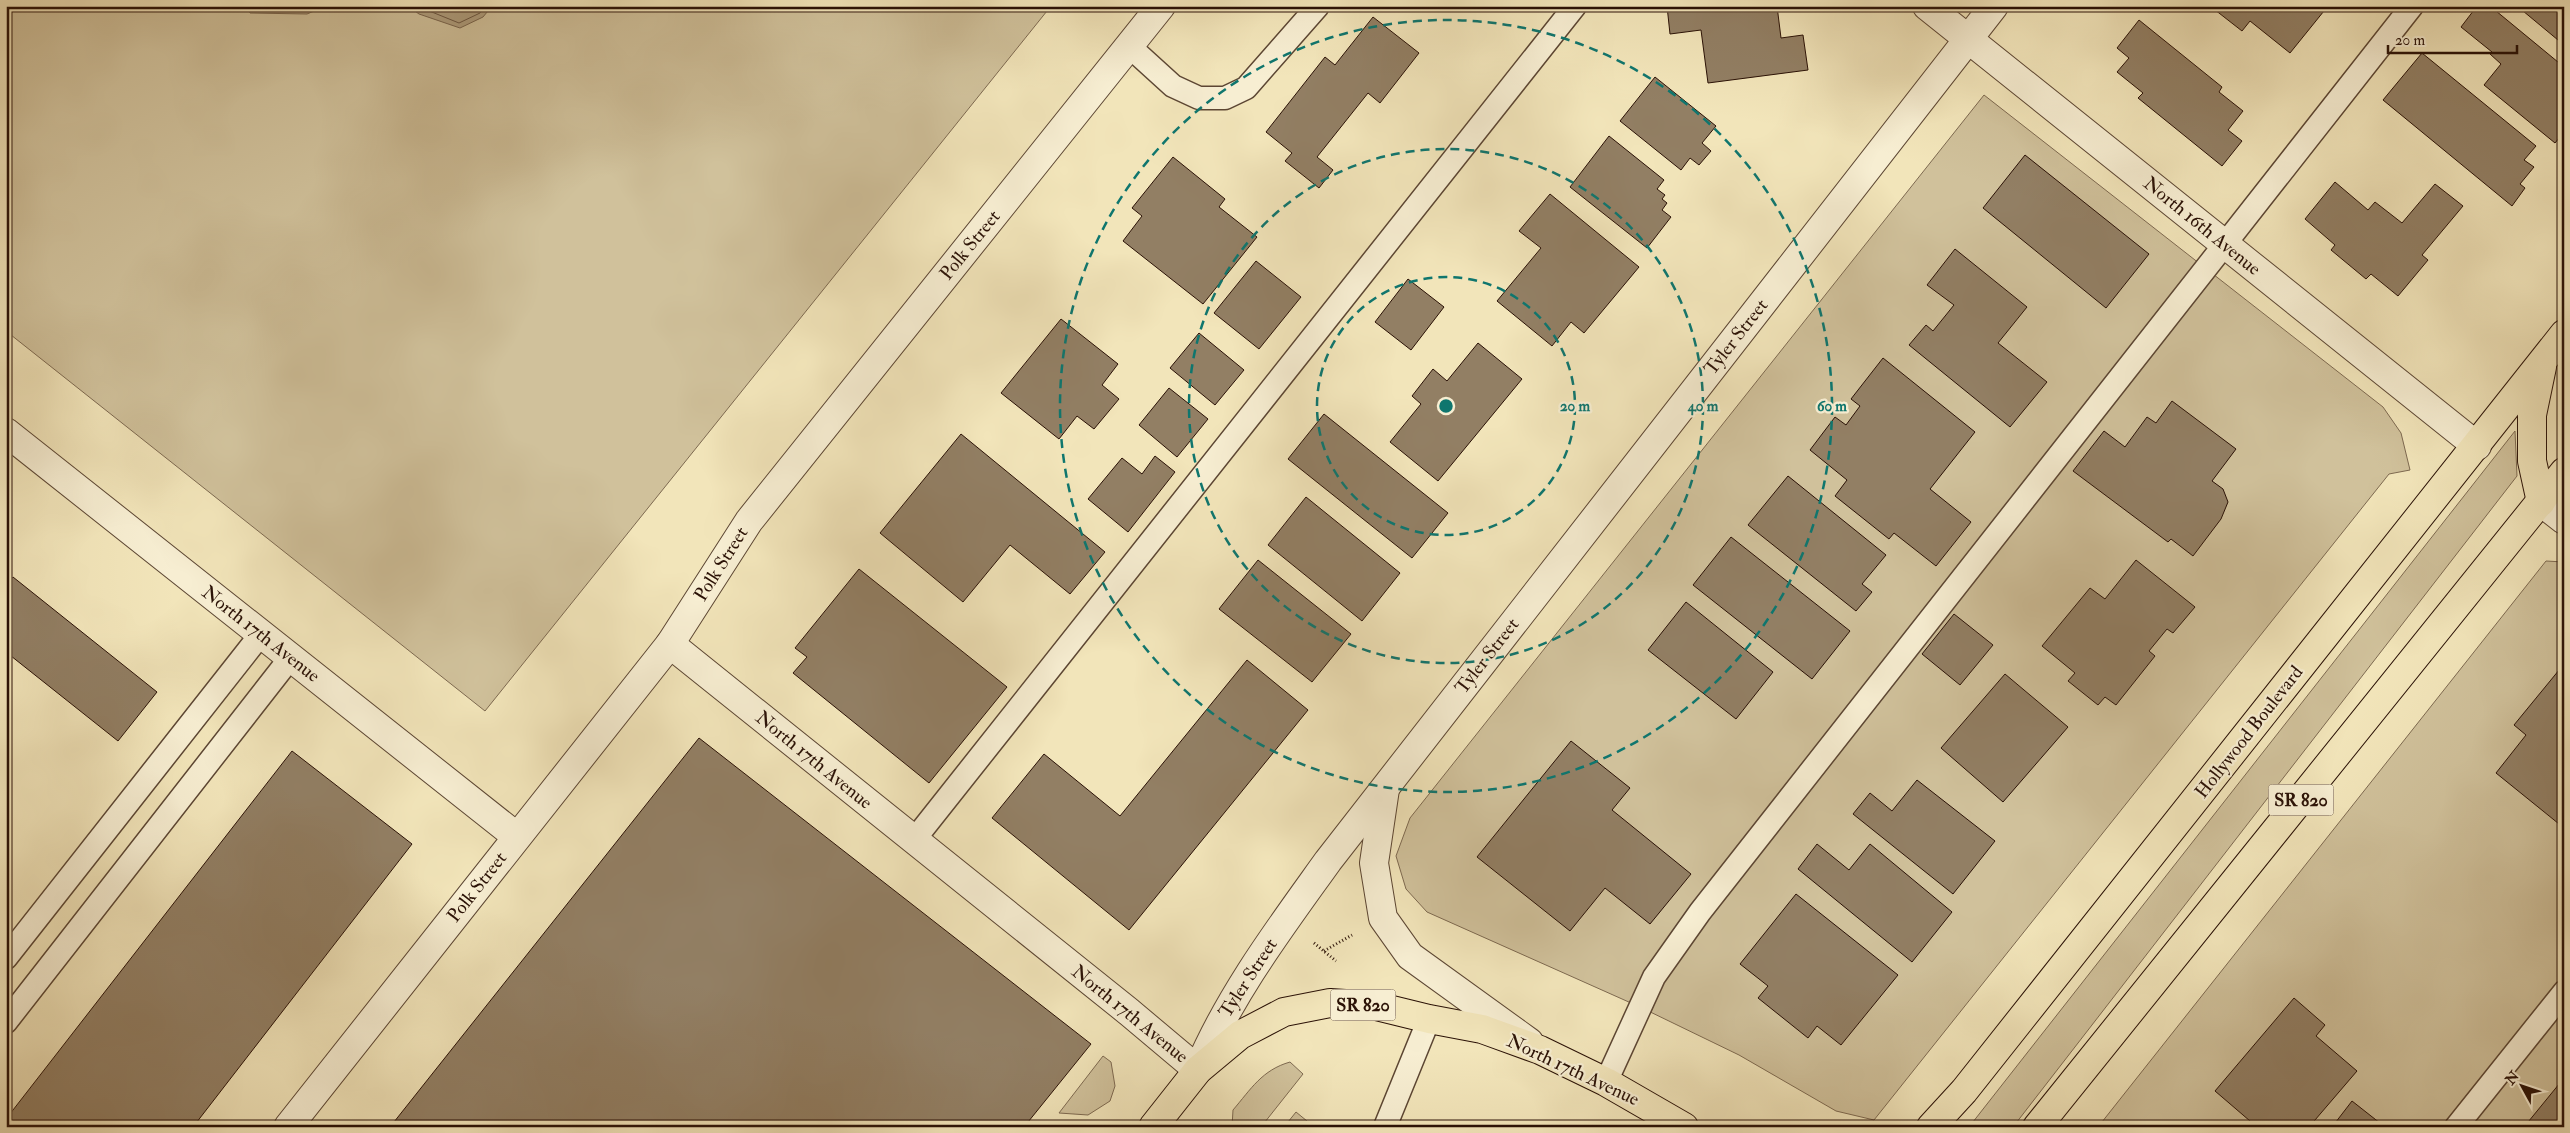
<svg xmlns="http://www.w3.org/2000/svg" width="2570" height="1133" font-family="'IM FELL Double Pica',serif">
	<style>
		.green { fill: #d0c19b; stroke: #7d6950 }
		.water { fill: #ae9d7d; stroke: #79654d }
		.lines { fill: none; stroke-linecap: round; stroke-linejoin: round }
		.shore { stroke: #6c5742; stroke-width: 1 }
		.building { fill: #927f64; stroke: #2a1106 }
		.lane-casing { stroke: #5c4633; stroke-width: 25 }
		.street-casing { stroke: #5c4633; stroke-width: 30 }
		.primary-casing { stroke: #2a1106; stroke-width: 30 }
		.path { stroke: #2a1106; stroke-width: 3; stroke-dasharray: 1 2.5; stroke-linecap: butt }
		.lane { stroke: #f7eed2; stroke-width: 22 }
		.street { stroke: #f7eed2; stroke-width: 28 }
		.primary { stroke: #f2e5ba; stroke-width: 28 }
		.ring { fill: none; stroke: #0f766e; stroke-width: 2.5; stroke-dasharray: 9 6 }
		.labels { text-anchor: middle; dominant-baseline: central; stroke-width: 4.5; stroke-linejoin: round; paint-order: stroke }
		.shield { fill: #f7eed2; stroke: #685343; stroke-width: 1 }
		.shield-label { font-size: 18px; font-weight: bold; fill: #2a1106 }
		.street-label { font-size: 19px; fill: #2a1106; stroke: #f7eed2 }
		.centre { fill: #0f766e; stroke: #f7eed2; stroke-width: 2.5 }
		.ring-label { font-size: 15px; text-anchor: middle; font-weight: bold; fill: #0f766e; stroke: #f7eed2; stroke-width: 4.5; stroke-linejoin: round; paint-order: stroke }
	</style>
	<rect width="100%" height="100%" fill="#f2e5ba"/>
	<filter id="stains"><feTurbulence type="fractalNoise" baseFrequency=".004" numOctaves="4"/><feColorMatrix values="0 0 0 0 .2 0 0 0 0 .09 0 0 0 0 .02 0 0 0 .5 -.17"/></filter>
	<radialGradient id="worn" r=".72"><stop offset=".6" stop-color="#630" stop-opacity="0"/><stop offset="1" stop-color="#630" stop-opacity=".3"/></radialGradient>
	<g class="green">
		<polygon points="6,6 1051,6 485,711 6,331"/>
		<polygon points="1984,95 2383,407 2401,433 2410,470 2389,474 1874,1120 1836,1111 1739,1055 1640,1007 1427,912 1406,889 1396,856 1410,818"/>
		<polygon points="2515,431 2517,476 2013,1127 1969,1127"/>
		<polygon points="2546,561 2564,562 2564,1127 2098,1127"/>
		<polygon points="1103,1056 1111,1062 1115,1086 1110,1101 1088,1115 1059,1113"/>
		<path d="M 1290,1062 L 1303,1074 L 1261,1127 L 1232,1127 L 1233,1110 C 1251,1089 1262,1070 1290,1062 Z"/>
		<polygon points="1296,1112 1307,1121 1302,1127 1284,1127"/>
	</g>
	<g class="water">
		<polygon points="246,6 326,6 307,14 250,13"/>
		<polygon points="408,6 492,6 483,17 460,28 419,14"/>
	</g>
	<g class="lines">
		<g class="shore">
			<path d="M 252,6 C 262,12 302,11 313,6"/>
			<polyline points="417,6 459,23 480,13 485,6"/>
		</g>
	</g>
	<g class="building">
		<polygon points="1667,6 1777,6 1781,38 1803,35 1808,70 1708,83 1701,30 1670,34"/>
		<polygon points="2210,6 2328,6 2290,53 2250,21 2242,31"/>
		<polygon points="2477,6 2490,6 2564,67 2564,132 2555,143 2484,85 2501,64 2490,54 2492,52 2461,27"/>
		<polygon points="2517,6 2564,6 2564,45"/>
		<polygon points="1373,17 1419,53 1380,103 1368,93 1317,157 1333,170 1319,188 1285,161 1292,153 1266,132 1325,57 1335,65"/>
		<polygon points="2139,20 2222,87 2219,92 2243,111 2228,130 2242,141 2222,166 2138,98 2143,93 2117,72 2129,58 2117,48"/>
		<polygon points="2422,53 2536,146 2524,160 2534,167 2520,184 2525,188 2512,206 2383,100"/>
		<polygon points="1655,77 1716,126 1702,143 1711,151 1699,165 1690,158 1681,170 1620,121"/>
		<polygon points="1609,136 1664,180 1657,189 1665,195 1662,199 1667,203 1662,210 1671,217 1647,248 1570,187"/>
		<polygon points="2025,155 2149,254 2106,308 1983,208"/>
		<polygon points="1173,157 1225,199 1219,207 1257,237 1203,304 1123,241 1142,216 1132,208"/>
		<polygon points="2335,182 2368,210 2375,202 2402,223 2435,184 2463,206 2422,255 2428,260 2398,296 2371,274 2366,279 2331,250 2335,245 2305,219"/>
		<polygon points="1550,194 1639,267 1584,333 1571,322 1552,346 1497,301 1541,248 1519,231"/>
		<polygon points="1955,249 2027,307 1998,343 2047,382 2010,427 1909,345 1926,325 1933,331 1954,305 1927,285"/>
		<polygon points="1256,261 1301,297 1259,349 1214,313"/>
		<polygon points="1408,279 1444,307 1411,350 1375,322"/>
		<polygon points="1061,319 1118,364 1102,385 1119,399 1094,429 1077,416 1059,439 1001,393"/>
		<polygon points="1199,333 1244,370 1215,405 1170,368"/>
		<polygon points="1478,343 1522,379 1438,481 1390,442 1421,404 1412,396 1433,369 1447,381"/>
		<polygon points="1883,358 1975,432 1930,489 1971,522 1936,566 1894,533 1889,539 1835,496 1847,480 1810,450 1835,417 1846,425 1860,406 1851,399"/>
		<polygon points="1169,388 1208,419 1177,457 1139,425"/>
		<polygon points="2172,401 2236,449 2212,481 2223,489 2228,502 2221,519 2193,556 2171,539 2168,542 2073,471 2104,431 2125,447 2147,417 2156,423"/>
		<polygon points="1324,414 1448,513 1412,558 1288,459"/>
		<polygon points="961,434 1105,552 1070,594 1010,545 963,602 880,533"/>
		<polygon points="1155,456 1175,472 1128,532 1088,499 1122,458 1142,474"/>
		<polygon points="1788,476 1886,555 1862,584 1872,592 1856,611 1748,525"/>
		<polygon points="1306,497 1400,573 1362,621 1268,545"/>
		<polygon points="1731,537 1850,631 1812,679 1693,585"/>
		<polygon points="1258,560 1351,634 1312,682 1219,609"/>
		<polygon points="2136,560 2195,607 2173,633 2167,629 2149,651 2155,656 2116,705 2105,697 2098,705 2068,681 2075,673 2042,646 2090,588 2105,599"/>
		<polygon points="859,569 1007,687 929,783 793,673 807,657 795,648"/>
		<polygon points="13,577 157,692 118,741 6,652 6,585"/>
		<polygon points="1686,602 1773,672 1736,719 1648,650"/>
		<polygon points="1954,614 1993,645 1960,685 1922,654"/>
		<polygon points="1247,660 1308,710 1129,930 992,818 1044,754 1120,816"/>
		<polygon points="2564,664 2564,828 2496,773 2526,735 2514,725"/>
		<polygon points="2005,674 2068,727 2003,802 1941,748"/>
		<polygon points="699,738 1091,1044 1024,1127 390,1127"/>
		<polygon points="1571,741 1630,788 1612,810 1691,874 1650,924 1605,888 1570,931 1477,857"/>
		<polygon points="292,751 412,844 193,1127 6,1127 6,1119"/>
		<polygon points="1917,780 1995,841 1953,894 1853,814 1870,793 1892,811"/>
		<polygon points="1817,844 1849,870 1870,844 1952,912 1912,962 1798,869"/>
		<polygon points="1796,894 1898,975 1841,1045 1817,1026 1808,1038 1758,998 1768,986 1740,964"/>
		<polygon points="2294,998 2325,1025 2316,1036 2357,1071 2309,1127 2257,1127 2215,1091"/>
		<polygon points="2564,1078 2564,1127 2524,1127"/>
		<polygon points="2352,1101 2385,1127 2332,1127"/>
	</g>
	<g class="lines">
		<g class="lane-casing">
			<g id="lane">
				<polyline points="1129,46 1173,86 1199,98 1225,98 1246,88 1318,6"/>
				<polyline points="914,840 1575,6"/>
				<polyline points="6,958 261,634"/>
				<polyline points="6,1022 291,657"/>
				<polyline points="1606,1082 1654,977 1700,912 2412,6"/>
				<polyline points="1385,1127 1429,1019"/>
				<polyline points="2456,1127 2564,992"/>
			</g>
		</g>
		<g class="street-casing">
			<g id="street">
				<polyline points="1927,6 2477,446"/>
				<polyline points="6,432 516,836"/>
				<polyline points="2541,502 2564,520"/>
				<path d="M 670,644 L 1129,1012 L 1198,1070 C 1230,994 1280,928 1328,861 L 1994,6"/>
				<polyline points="1385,789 1374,863 1383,918 1410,956 1529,1042"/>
				<polyline points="288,1127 670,644 749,521 1161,6"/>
			</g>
		</g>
		<g class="primary-casing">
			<g id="primary">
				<polyline points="2541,502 2532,461 2532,415 2542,367"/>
				<polyline points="1153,1127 1198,1070 1240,1035 1284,1012 1330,1003 1376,1006 1429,1019 1482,1029 1540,1050 1606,1082 1684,1127"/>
				<polyline points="1931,1127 1964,1091 2564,334"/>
				<polyline points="2037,1127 2564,472"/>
			</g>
		</g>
		<g class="path">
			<polyline points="1314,943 1336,961"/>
			<polyline points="1324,951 1352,935"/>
		</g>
		<use href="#lane" class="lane"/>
		<use href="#street" class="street"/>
		<use href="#primary" class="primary"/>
	</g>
	<g class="ring">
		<circle cx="1446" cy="406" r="129"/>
		<circle cx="1446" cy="406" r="257"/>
		<circle cx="1446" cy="406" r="386"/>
	</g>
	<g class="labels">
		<g class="shield">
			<rect x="2268.5" y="784.5" width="65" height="31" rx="4"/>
			<rect x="1330.5" y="989.5" width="65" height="31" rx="4"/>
		</g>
		<g class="shield-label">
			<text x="2301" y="800">SR 820</text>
			<text x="1363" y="1005">SR 820</text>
		</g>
		<g class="street-label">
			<text transform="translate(2202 226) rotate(39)">North 16th Avenue</text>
			<text transform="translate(970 245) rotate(-51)">Polk Street</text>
			<text transform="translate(1736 337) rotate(-52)">Tyler Street</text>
			<text transform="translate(721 564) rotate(-58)">Polk Street</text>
			<text transform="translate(261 634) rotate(38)">North 17th Avenue</text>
			<text transform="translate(1487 656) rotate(-52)">Tyler Street</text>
			<text transform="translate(2249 732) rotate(-52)">Hollywood Boulevard</text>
			<text transform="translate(814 760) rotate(39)">North 17th Avenue</text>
			<text transform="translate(477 887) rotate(-52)">Polk Street</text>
			<text transform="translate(1248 978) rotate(-57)">Tyler Street</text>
			<text transform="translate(1130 1014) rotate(39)">North 17th Avenue</text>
			<text transform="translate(1573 1070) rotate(25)">North 17th Avenue</text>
		</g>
	</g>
	<circle cx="1446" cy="406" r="8" class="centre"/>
	<g class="ring-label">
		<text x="1575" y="411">20 m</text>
		<text x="1703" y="411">40 m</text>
		<text x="1832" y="411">60 m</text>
	</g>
	<rect width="2570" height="1133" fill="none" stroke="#f2e5ba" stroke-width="25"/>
	<rect x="8" y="8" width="2555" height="1118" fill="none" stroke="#2a1106" stroke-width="2.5"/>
	<rect x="12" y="12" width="2545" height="1108" fill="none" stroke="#2a1106"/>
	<g transform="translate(2522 1086) rotate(310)" stroke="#f7eed2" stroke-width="4" paint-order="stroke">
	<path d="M0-4L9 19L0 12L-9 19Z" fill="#2a1106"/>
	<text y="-8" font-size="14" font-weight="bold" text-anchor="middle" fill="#2a1106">N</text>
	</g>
	<path d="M2388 45v8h129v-8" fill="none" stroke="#2a1106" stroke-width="2.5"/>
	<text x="2395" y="45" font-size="15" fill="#2a1106" stroke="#f7eed2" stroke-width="4" paint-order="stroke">20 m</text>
	<rect width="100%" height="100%" filter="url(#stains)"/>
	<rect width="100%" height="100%" fill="url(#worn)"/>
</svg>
